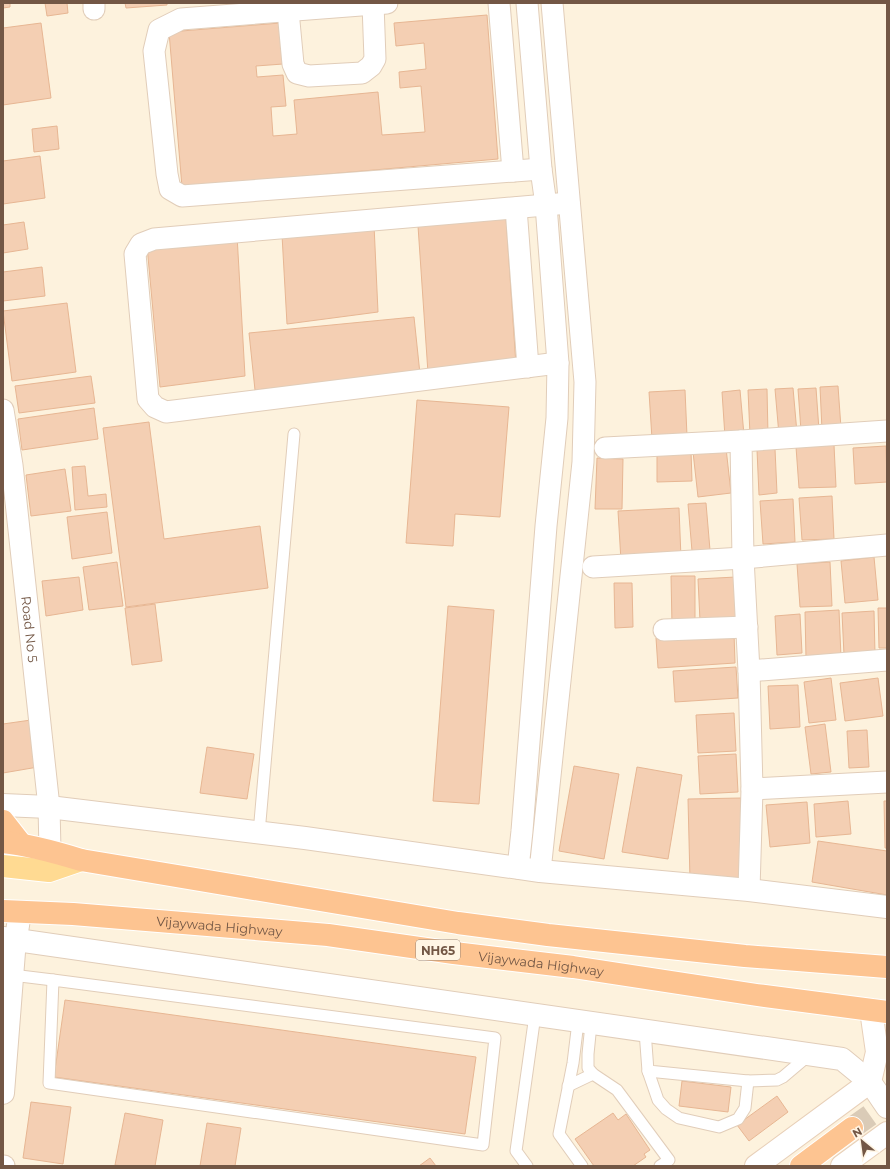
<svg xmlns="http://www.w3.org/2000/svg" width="890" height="1169" font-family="Montserrat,sans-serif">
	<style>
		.building { fill: #f4cfb3; stroke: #e7b693 }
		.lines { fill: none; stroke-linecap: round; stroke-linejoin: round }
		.trunk-tunnel { stroke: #dacbb7; stroke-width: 22; stroke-dasharray: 22 11; stroke-linecap: butt }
		.service-casing { stroke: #e1cdb9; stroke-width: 13 }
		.minor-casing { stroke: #e1cdb9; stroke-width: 23 }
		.tertiary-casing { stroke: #e1cdb9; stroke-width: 24 }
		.secondary-casing { stroke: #e8d0b9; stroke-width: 24 }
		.primary-casing { stroke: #fff; stroke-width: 24 }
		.trunk-casing { stroke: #fff; stroke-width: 24 }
		.service { stroke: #fff; stroke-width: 11 }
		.minor { stroke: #fff; stroke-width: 21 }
		.tertiary { stroke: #fff; stroke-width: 22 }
		.secondary { stroke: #fff; stroke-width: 22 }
		.primary { stroke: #ffda92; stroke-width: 22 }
		.trunk { stroke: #fdc491; stroke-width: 22 }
		.labels { text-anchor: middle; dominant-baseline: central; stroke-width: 3; stroke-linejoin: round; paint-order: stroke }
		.shield { fill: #fff5e4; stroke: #9d8675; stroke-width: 1 }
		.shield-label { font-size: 12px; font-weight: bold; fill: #735745 }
		.street-label { font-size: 13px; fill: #735745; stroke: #fff5e4 }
	</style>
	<rect width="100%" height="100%" fill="#fdf2dd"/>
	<g class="building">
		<polygon points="3,3 10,3 10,7 3,8"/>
		<polygon points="45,3 67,3 68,13 47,16"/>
		<polygon points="125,3 167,3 167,5 126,8"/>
		<polygon points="487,15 498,159 182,187 169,32 280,23 283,64 256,66 257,77 283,75 286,106 271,107 273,136 297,134 294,100 378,92 382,135 425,132 421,86 400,88 399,72 426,69 424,43 396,46 394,23"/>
		<polygon points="41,23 51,98 3,105 3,28"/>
		<polygon points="57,126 59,149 34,152 32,129"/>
		<polygon points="40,156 45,198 3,204 3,161"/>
		<polygon points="506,217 516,365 428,373 418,226"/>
		<polygon points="24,222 28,249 3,253 3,225"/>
		<polygon points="374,225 378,312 287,324 282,235"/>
		<polygon points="237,235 245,376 160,387 147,246"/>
		<polygon points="42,267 45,296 3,301 3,272"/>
		<polygon points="67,303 76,372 12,381 3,311"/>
		<polygon points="414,317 420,374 255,390 249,333"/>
		<polygon points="91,376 95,403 19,413 15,386"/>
		<polygon points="838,386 841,428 822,430 820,387"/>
		<polygon points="793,388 797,433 779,435 775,389"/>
		<polygon points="816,388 819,430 801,431 798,389"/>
		<polygon points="767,389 768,435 750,435 748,390"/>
		<polygon points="685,390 687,436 652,439 649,392"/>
		<polygon points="740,390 744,435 725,437 722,392"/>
		<polygon points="417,400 509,407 500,517 455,514 453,546 406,543"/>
		<polygon points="94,408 98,439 22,450 18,419"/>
		<polygon points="149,422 164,539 260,526 268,588 126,607 103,428"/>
		<polygon points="834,445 836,487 799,488 796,447"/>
		<polygon points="886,446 887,482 855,484 853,448"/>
		<polygon points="726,448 731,493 698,497 693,452"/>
		<polygon points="775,449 777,493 759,495 757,450"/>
		<polygon points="691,451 692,481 657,482 657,452"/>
		<polygon points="597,458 623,459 622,509 595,509"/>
		<polygon points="85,466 88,496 106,494 107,507 75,510 72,467"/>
		<polygon points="65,469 71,511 31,516 26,475"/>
		<polygon points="832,496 834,539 802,540 799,498"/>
		<polygon points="793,499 795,542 763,544 760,501"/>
		<polygon points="706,503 710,550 692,551 688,504"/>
		<polygon points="679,508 681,558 621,561 618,511"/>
		<polygon points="107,512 112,553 72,559 67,517"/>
		<polygon points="874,557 878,600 845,603 841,561"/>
		<polygon points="117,562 123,606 89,610 83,567"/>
		<polygon points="830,562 832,606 800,607 797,564"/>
		<polygon points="671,576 695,576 695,625 672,625"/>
		<polygon points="79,577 83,610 46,616 42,581"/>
		<polygon points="736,577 738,619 700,621 698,579"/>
		<polygon points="614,583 632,583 633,627 615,628"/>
		<polygon points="155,604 162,661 132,665 125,608"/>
		<polygon points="448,606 494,610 479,804 433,801"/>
		<polygon points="878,608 887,608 887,648 879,648"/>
		<polygon points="839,610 841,657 806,658 805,612"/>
		<polygon points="874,611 875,654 844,655 842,613"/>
		<polygon points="800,614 802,653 777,655 775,616"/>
		<polygon points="734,633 735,663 658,668 656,638"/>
		<polygon points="736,667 738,698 675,702 673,671"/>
		<polygon points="831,678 836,720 809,723 804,682"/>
		<polygon points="878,678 883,716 845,721 840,683"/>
		<polygon points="798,685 800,727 770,729 768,686"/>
		<polygon points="734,713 736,751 698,753 696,715"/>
		<polygon points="31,720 38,767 3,773 3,724"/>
		<polygon points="825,724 831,772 811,774 805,727"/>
		<polygon points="867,730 869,767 849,768 847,731"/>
		<polygon points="207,747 254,754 247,799 200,793"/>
		<polygon points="736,754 738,792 700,794 698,756"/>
		<polygon points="574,766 619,774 604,859 559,851"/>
		<polygon points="637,767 682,775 668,859 622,852"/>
		<polygon points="741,798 744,878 690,880 688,799"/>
		<polygon points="848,801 851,834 816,837 814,804"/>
		<polygon points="884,801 887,801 887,848 885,848"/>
		<polygon points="807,802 810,843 770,847 766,805"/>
		<polygon points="818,841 887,851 887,895 812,882"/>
		<polygon points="65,1000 476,1057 465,1134 54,1077"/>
		<polygon points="682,1081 731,1087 728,1112 679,1106"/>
		<polygon points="777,1096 788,1112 749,1141 737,1125"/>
		<polygon points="31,1102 71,1107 63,1164 23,1158"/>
		<polygon points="125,1113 163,1120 155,1166 123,1166 115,1165"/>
		<polygon points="613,1113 618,1120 626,1114 650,1150 644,1154 646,1157 633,1166 594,1166 575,1139"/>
		<polygon points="207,1123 241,1128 235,1166 200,1166"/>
		<polygon points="430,1158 436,1166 419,1166"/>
	</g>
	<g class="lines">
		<polyline class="trunk-tunnel" points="852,1128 887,1103"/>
		<g class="service-casing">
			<g id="service">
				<polyline points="259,833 294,434"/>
				<polyline points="12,975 53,980"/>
				<polygon points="53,980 495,1038 483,1145 49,1083"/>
				<polyline points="578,1022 573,1063 559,1134 582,1166"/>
				<polyline points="591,1024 588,1054 588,1068 593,1074 617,1090 669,1160 660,1166"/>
				<polyline points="645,1031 648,1071 748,1081 777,1080 783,1077 809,1055"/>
				<polyline points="648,1071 658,1100 666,1109 679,1118 719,1127 738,1119 745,1108 748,1081"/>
				<polyline points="568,1086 593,1074"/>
				<polyline points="527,1166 516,1151 535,1015"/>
			</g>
		</g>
		<g class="minor-casing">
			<g id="minor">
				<polyline points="387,3 181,19 159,30 154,51 167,174 170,189 182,196 541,169"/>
				<polyline points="499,3 513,171"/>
				<polyline points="94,9 94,3"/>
				<polyline points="288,11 293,64 297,73 309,76 362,73 371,66 375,59 373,4"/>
				<polyline points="516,208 528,367"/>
				<polyline points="558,363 166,412 155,407 148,399 135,254 141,244 154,239 569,203"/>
				<path id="s1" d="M 3,410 L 12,465 L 49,807 L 50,850"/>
				<polyline points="605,448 741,441"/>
				<polyline points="593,567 743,558 887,545"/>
				<polyline points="664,630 747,627"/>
				<polyline points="749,671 887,660"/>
				<polyline points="752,789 887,782"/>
				<polyline points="518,868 522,831 546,526 557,418 558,363 546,205 541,169 527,3"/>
				<polyline points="540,871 583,462 585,382 552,3"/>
				<polyline points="749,890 752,789 749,671 743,558 741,441 887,431"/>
				<polyline points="3,1166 4,1166"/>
			</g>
		</g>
		<g class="tertiary-casing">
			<g id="tertiary">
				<polyline points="3,805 49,807 305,838 540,871 749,890 887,907"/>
				<polyline points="3,938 842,1059 870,1082 887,1107"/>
				<polyline points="3,1093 14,952 20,912"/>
			</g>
		</g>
		<g class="secondary-casing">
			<g id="secondary">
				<polyline points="756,1166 870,1082 877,1052 871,1010"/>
				<polyline points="842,1166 887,1133"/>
			</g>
		</g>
		<g class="primary-casing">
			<polyline id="primary" points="3,866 49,871 81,860"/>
		</g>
		<g class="trunk-casing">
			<g id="trunk">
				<polyline points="3,821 21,844"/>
				<path d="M 3,842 C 30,845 55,852 81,860 L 458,923 L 548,935 L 745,956 L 887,967"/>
				<path id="s2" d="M 3,911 L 73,914 L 328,935 L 454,953 L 573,967 L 757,995 L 887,1012"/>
				<polyline points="801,1166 852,1128"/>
			</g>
		</g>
		<use href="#service" class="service"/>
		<use href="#minor" class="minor"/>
		<use href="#tertiary" class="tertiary"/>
		<use href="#secondary" class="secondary"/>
		<use href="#primary" class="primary"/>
		<use href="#trunk" class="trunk"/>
	</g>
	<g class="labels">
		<rect class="shield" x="416" y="940" width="44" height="20" rx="3"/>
		<g class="shield-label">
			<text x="438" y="950">NH65</text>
		</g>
		<g class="street-label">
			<text stroke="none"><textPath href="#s1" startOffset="221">Road No 5</textPath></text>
			<text stroke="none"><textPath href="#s2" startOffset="217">Vijaywada Highway</textPath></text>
			<text stroke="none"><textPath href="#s2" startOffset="541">Vijaywada Highway</textPath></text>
		</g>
	</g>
	<rect width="890" height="1169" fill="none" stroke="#735745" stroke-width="8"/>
	<g transform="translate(862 1141) rotate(331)" stroke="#fff5e4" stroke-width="3" paint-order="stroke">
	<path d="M0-3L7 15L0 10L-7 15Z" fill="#735745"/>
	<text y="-6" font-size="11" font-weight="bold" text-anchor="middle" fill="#735745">N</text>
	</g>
</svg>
